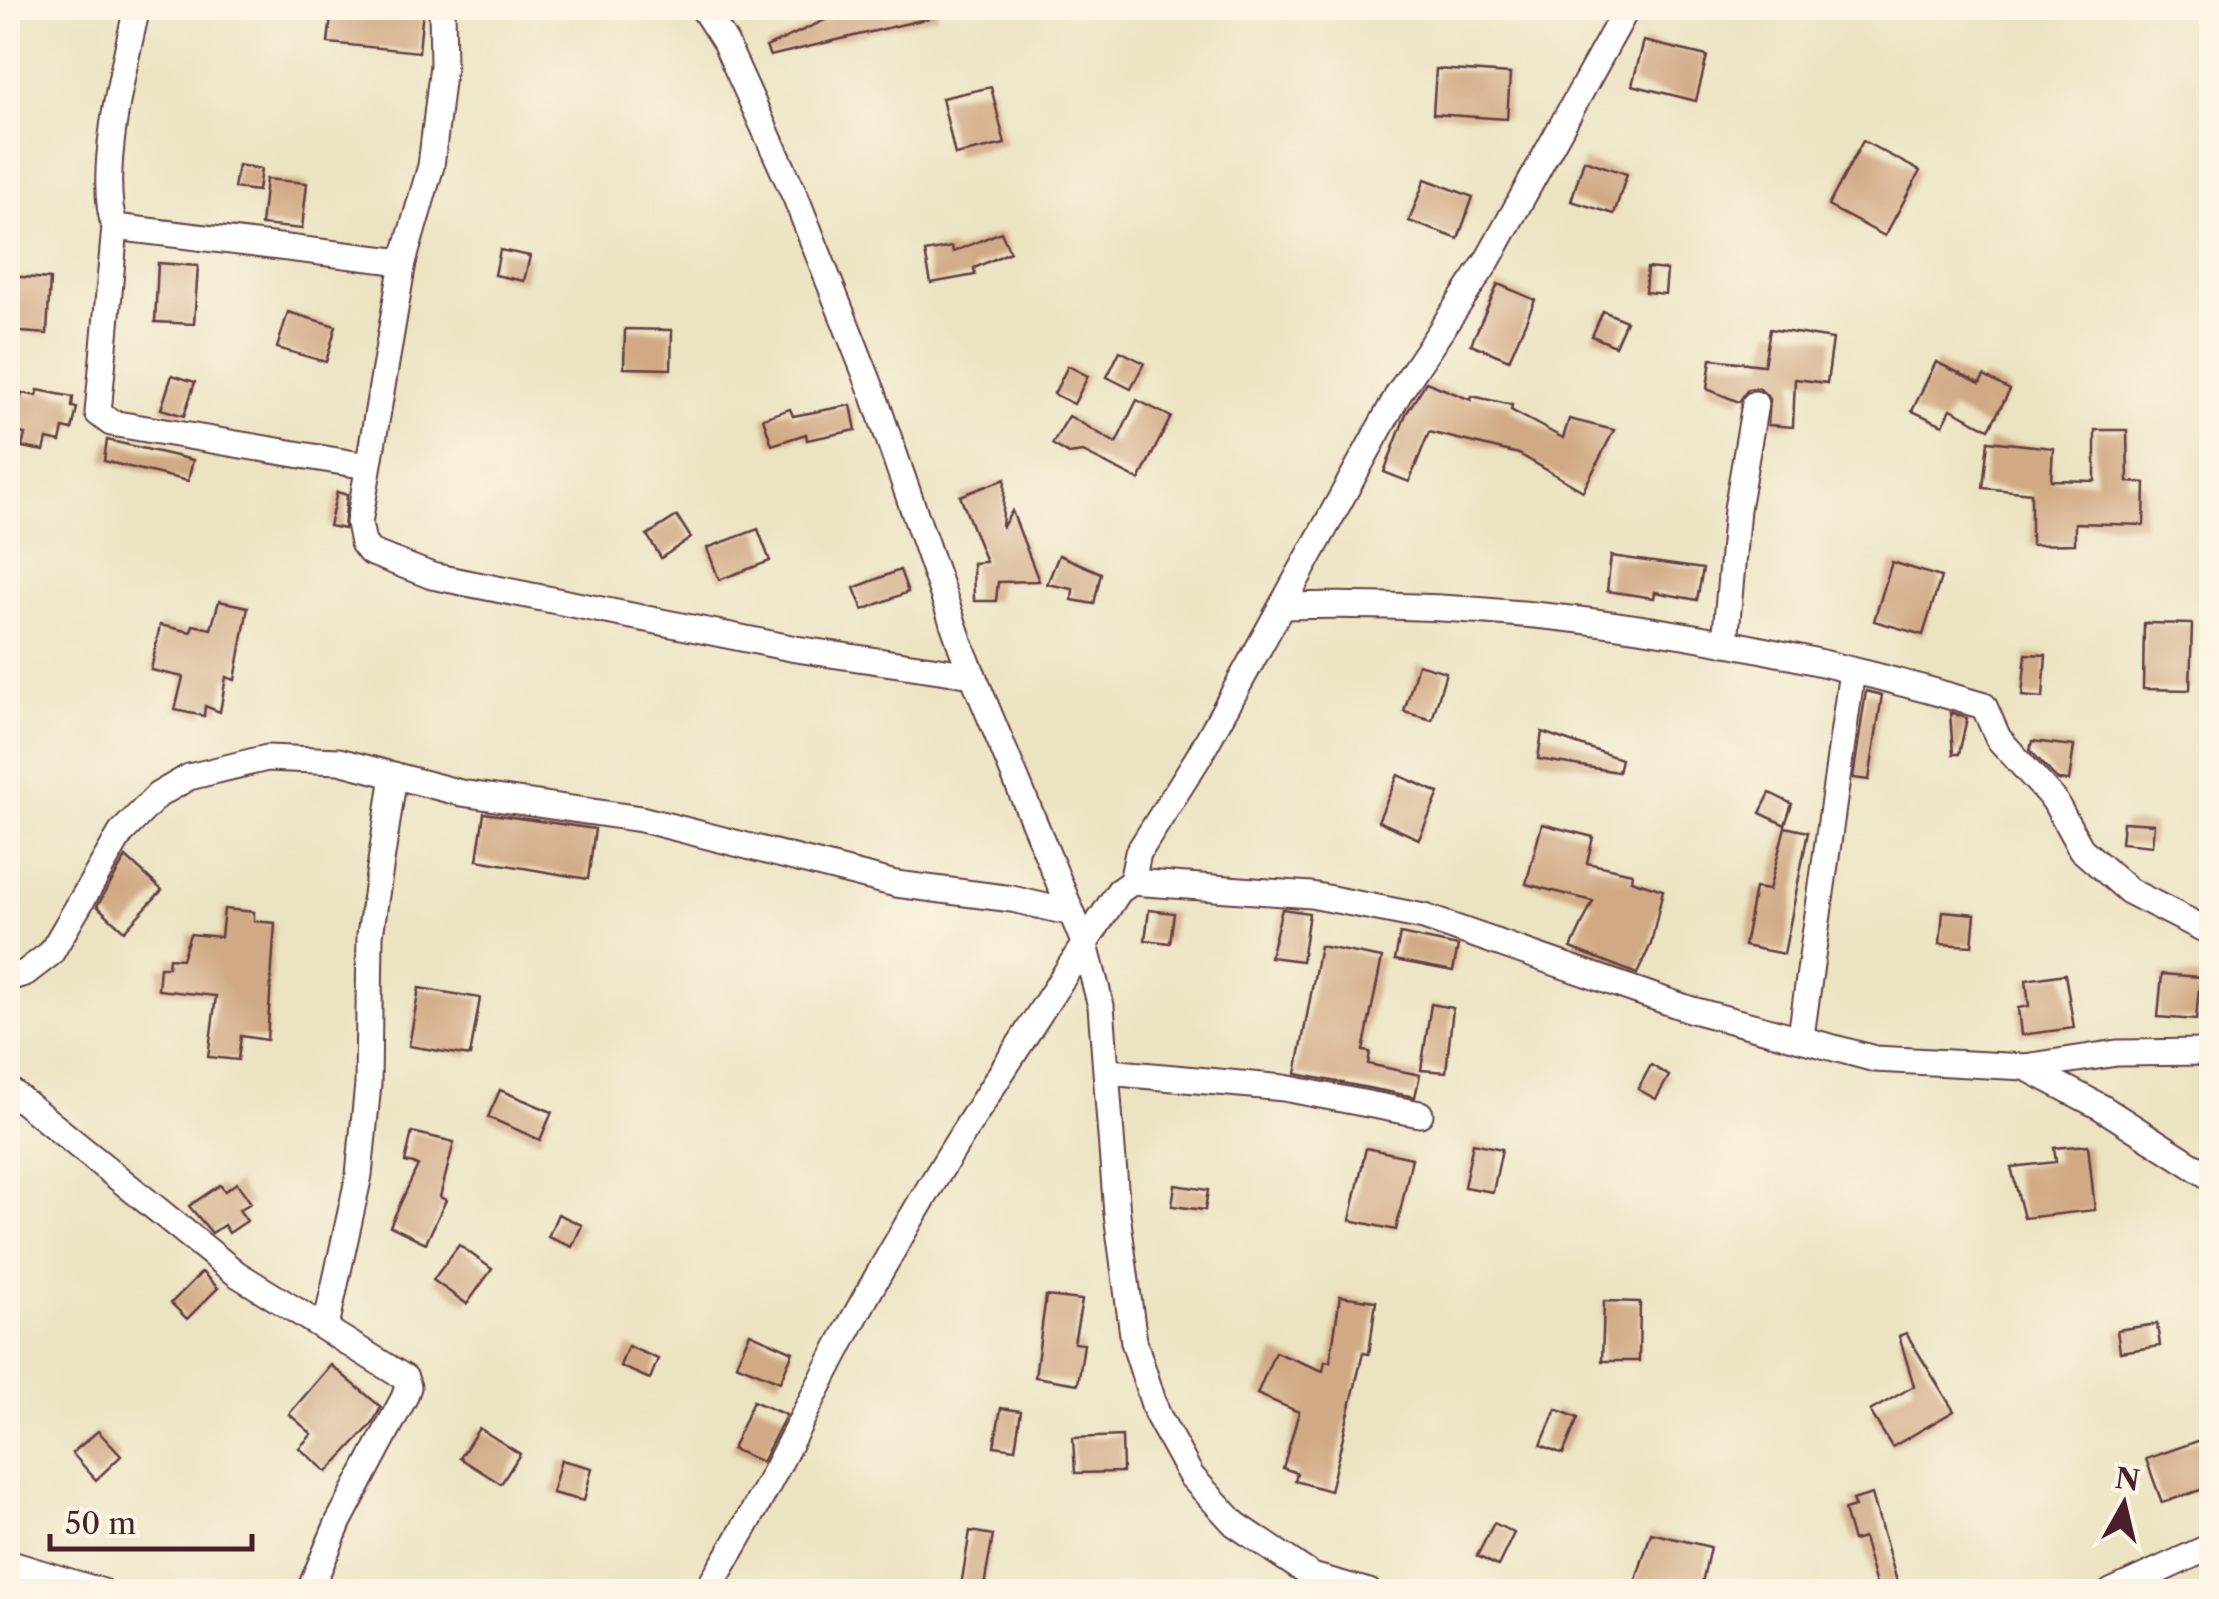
<svg xmlns="http://www.w3.org/2000/svg" width="2219" height="1599" font-family="'Libre Caslon Text',serif">
	<style>
		.building { fill: #d1aa85 }
		.lines { fill: none; stroke-linecap: round; stroke-linejoin: round }
		.minor-casing { stroke: #623c42; stroke-width: 29 }
		.minor { stroke: #fff; stroke-width: 25 }
	</style>
	<rect width="100%" height="100%" fill="#fcf5e5"/>
	<filter id="ink" filterUnits="userSpaceOnUse"><feTurbulence type="fractalNoise" baseFrequency=".01" numOctaves="2"/><feDisplacementMap in="SourceGraphic" scale="20" xChannelSelector="R" yChannelSelector="G"/><feConvolveMatrix kernelMatrix="1 2 1 2 8 2 1 2 1" color-interpolation-filters="sRGB"/></filter>
	<filter id="wash" filterUnits="userSpaceOnUse"><feTurbulence type="fractalNoise" baseFrequency=".0048" numOctaves="4" result="noise"/><feDisplacementMap in="SourceGraphic" scale="40" xChannelSelector="R" yChannelSelector="G"/><feGaussianBlur stdDeviation="2.25" result="paint"/><feColorMatrix in="noise" values="0 0 0 0 0 0 0 0 0 0 0 0 0 0 0 0 0 1.4 0 .05"/><feComposite in="paint" operator="in"/></filter>
	<g filter="url(#wash)">
		<rect width="100%" height="100%" fill="#ebe3c1"/>
		<g id="blocks">
			<g class="building">
				<polygon points="332,8 423,9 419,52 328,43"/>
				<polygon points="851,8 937,8 938,16 770,56 766,47"/>
				<polygon points="1644,41 1707,56 1696,101 1632,85"/>
				<polygon points="1436,69 1510,74 1507,119 1433,114"/>
				<polygon points="991,87 1005,144 955,155 942,98"/>
				<polygon points="1863,141 1920,171 1885,236 1828,206"/>
				<polygon points="1584,160 1627,174 1614,214 1571,201"/>
				<polygon points="238,165 261,169 258,191 234,188"/>
				<polygon points="266,179 307,183 302,229 261,225"/>
				<polygon points="1425,179 1473,197 1458,239 1409,221"/>
				<polygon points="1001,232 1010,252 974,268 975,275 931,283 925,252 952,247 953,252"/>
				<polygon points="500,250 530,256 524,281 495,275"/>
				<polygon points="158,263 198,266 194,324 155,322"/>
				<polygon points="1647,268 1667,270 1665,294 1645,292"/>
				<polygon points="8,276 50,279 47,334 8,331"/>
				<polygon points="1498,284 1535,300 1509,360 1471,344"/>
				<polygon points="1603,311 1626,321 1615,346 1592,336"/>
				<polygon points="288,312 336,326 326,362 277,348"/>
				<polygon points="625,329 672,330 671,369 624,368"/>
				<polygon points="1770,329 1833,339 1827,383 1795,379 1793,427 1768,425 1770,399 1759,388 1748,389 1739,402 1707,389 1711,359 1764,365"/>
				<polygon points="1120,351 1144,363 1131,389 1107,377"/>
				<polygon points="1936,362 1980,383 1984,376 2010,390 1989,429 1951,409 1943,425 1912,411"/>
				<polygon points="1068,366 1088,376 1074,404 1054,394"/>
				<polygon points="172,375 195,382 184,416 161,409"/>
				<polygon points="1426,382 1471,400 1472,396 1512,405 1511,410 1563,438 1569,419 1614,430 1583,491 1519,454 1429,432 1409,482 1384,472 1406,414"/>
				<polygon points="38,390 73,397 72,407 77,408 72,430 63,428 60,442 47,439 44,451 22,447 25,434 14,432 22,393 37,396"/>
				<polygon points="1137,400 1171,417 1139,480 1083,452 1069,454 1052,444 1069,416 1116,443"/>
				<polygon points="851,405 856,430 807,440 806,434 772,445 763,418 790,409 793,416"/>
				<polygon points="2095,430 2127,430 2128,482 2145,483 2144,525 2075,523 2075,544 2031,545 2031,493 1983,488 1988,441 2053,448 2051,480 2095,481"/>
				<polygon points="107,440 193,460 188,481 104,461"/>
				<polygon points="1005,479 1002,528 1012,511 1039,581 998,582 996,601 974,601 973,563 986,562 960,496"/>
				<polygon points="337,492 347,495 344,529 329,526"/>
				<polygon points="677,516 691,538 661,558 647,535"/>
				<polygon points="758,529 770,561 719,580 707,548"/>
				<polygon points="1059,555 1101,573 1094,604 1072,600 1073,589 1047,584"/>
				<polygon points="1611,556 1703,569 1697,600 1655,592 1654,598 1607,591"/>
				<polygon points="1892,562 1941,577 1923,635 1874,621"/>
				<polygon points="900,570 908,592 863,610 854,588"/>
				<polygon points="219,601 248,607 235,680 226,677 220,712 205,706 204,716 175,710 183,677 151,670 160,625 191,632 193,625 211,629"/>
				<polygon points="2144,623 2192,624 2190,690 2143,689"/>
				<polygon points="2026,654 2046,655 2043,698 2022,696"/>
				<polygon points="1418,664 1446,672 1432,720 1404,712"/>
				<polygon points="1866,691 1882,695 1869,780 1853,778"/>
				<polygon points="1950,713 1967,718 1959,754 1953,754"/>
				<polygon points="1542,732 1621,759 1618,772 1538,759"/>
				<polygon points="2032,741 2074,746 2069,781 2058,780 2030,750"/>
				<polygon points="1398,775 1439,793 1419,839 1378,821"/>
				<polygon points="1770,793 1792,804 1785,825 1760,813"/>
				<polygon points="484,813 595,829 588,879 477,860"/>
				<polygon points="2123,822 2154,824 2152,846 2121,843"/>
				<polygon points="1542,824 1593,837 1587,863 1632,873 1631,880 1663,890 1651,944 1637,974 1571,948 1593,901 1526,884"/>
				<polygon points="1785,827 1808,832 1784,954 1744,946 1755,888 1769,890"/>
				<polygon points="126,857 162,890 124,931 97,906"/>
				<polygon points="224,909 254,912 254,921 275,923 267,1040 241,1036 238,1060 208,1057 216,996 158,990 160,967 168,967 169,958 182,959 190,934 221,937"/>
				<polygon points="1282,909 1309,913 1302,961 1270,957"/>
				<polygon points="1149,910 1174,913 1170,943 1145,940"/>
				<polygon points="1943,911 1975,914 1972,946 1940,944"/>
				<polygon points="1400,934 1458,946 1453,971 1395,960"/>
				<polygon points="1320,946 1382,958 1363,1051 1370,1052 1368,1064 1420,1075 1415,1097 1296,1074"/>
				<polygon points="2065,974 2074,1028 2021,1035 2018,1008 2029,1006 2026,980"/>
				<polygon points="2162,974 2200,977 2196,1020 2158,1017"/>
				<polygon points="419,988 480,998 470,1056 409,1046"/>
				<polygon points="1431,1004 1453,1008 1446,1072 1421,1070"/>
				<polygon points="1651,1065 1669,1076 1656,1099 1638,1089"/>
				<polygon points="500,1090 552,1112 540,1140 488,1117"/>
				<polygon points="412,1132 454,1142 440,1197 446,1200 426,1243 390,1226 418,1165 405,1162"/>
				<polygon points="1473,1143 1502,1149 1493,1192 1464,1187"/>
				<polygon points="2088,1145 2095,1210 2024,1218 2011,1167 2056,1162 2054,1148"/>
				<polygon points="1366,1148 1412,1158 1396,1230 1350,1220"/>
				<polygon points="237,1183 251,1203 239,1210 247,1221 229,1233 224,1225 212,1233 189,1206 220,1185 225,1191"/>
				<polygon points="1175,1185 1208,1190 1205,1210 1172,1206"/>
				<polygon points="558,1214 582,1225 572,1247 548,1237"/>
				<polygon points="459,1245 492,1269 467,1304 433,1280"/>
				<polygon points="202,1272 218,1288 187,1319 171,1303"/>
				<polygon points="1046,1296 1082,1300 1074,1343 1084,1344 1078,1384 1035,1377"/>
				<polygon points="1340,1296 1376,1301 1369,1354 1363,1353 1330,1491 1295,1481 1297,1473 1283,1468 1299,1412 1257,1394 1275,1352 1323,1371 1325,1361 1330,1362"/>
				<polygon points="1604,1301 1640,1302 1639,1361 1602,1361"/>
				<polygon points="2157,1324 2160,1346 2120,1352 2117,1330"/>
				<polygon points="750,1333 793,1352 780,1382 736,1364"/>
				<polygon points="1906,1333 1954,1411 1892,1447 1870,1411 1914,1386 1899,1336"/>
				<polygon points="628,1346 658,1359 650,1379 620,1366"/>
				<polygon points="331,1365 381,1407 372,1424 327,1472 299,1448 312,1434 289,1414"/>
				<polygon points="753,1401 786,1415 762,1462 732,1449"/>
				<polygon points="1001,1408 1021,1411 1015,1449 994,1446"/>
				<polygon points="1556,1409 1578,1418 1563,1454 1541,1445"/>
				<polygon points="479,1428 520,1454 501,1484 460,1458"/>
				<polygon points="98,1431 121,1456 96,1480 72,1453"/>
				<polygon points="1122,1436 1123,1472 1075,1473 1073,1438"/>
				<polygon points="2212,1436 2212,1486 2162,1503 2146,1459"/>
				<polygon points="561,1460 592,1468 584,1501 552,1493"/>
				<polygon points="1872,1494 1900,1592 1878,1592 1863,1538 1853,1541 1844,1510 1855,1507 1852,1500"/>
				<polygon points="1494,1523 1514,1533 1498,1566 1477,1556"/>
				<polygon points="970,1531 993,1535 983,1592 960,1592"/>
				<polygon points="1651,1533 1710,1547 1700,1592 1632,1592"/>
			</g>
		</g>
	</g>
	<g filter="url(#ink)">
		<use href="#blocks" fill-opacity="0" stroke="#623c42" stroke-width="2.5"/>
		<g class="lines">
			<g class="minor-casing">
				<g id="minor">
					<path d="M 137,8 C 125,61 96,176 115,227 L 403,262"/>
					<polyline points="442,8 443,65 431,166 403,262 359,523 363,543 370,552 432,576 796,649 973,675"/>
					<polyline points="703,8 725,42 796,198 873,393 962,649 1085,945 1101,1006 1117,1214 1134,1342 1157,1414 1191,1476 1235,1524 1312,1576 1369,1592"/>
					<polyline points="115,227 98,413 111,423 367,466"/>
					<path d="M 1283,606 C 1520,599 1757,638 1984,706 L 1998,738 L 2054,800 L 2081,849 L 2129,891 L 2212,933"/>
					<polyline points="1725,643 1737,509 1755,404"/>
					<polyline points="1132,882 1138,853 1198,758 1399,393 1486,263 1627,8"/>
					<polyline points="8,978 25,973 51,953 121,833 158,795 189,777 267,758 339,761 461,793 641,819 896,884 1012,899 1072,913"/>
					<polyline points="1801,1036 1852,671"/>
					<polyline points="2025,1067 2101,1107 2212,1178"/>
					<polyline points="1108,1072 1284,1088 1420,1114"/>
					<polyline points="8,1089 237,1274 405,1378 408,1387 404,1398 339,1521 309,1592"/>
					<polyline points="326,1326 359,1175 368,1084 370,935 394,775"/>
					<polyline points="8,1563 103,1592"/>
					<path d="M 706,1592 C 761,1506 803,1414 851,1324 C 932,1175 1027,1033 1119,891 L 1132,882 L 1311,895 L 1424,917 L 1689,1009 L 1875,1059 L 2025,1067 L 2117,1053 L 2212,1052"/>
					<polyline points="2111,1592 2212,1546"/>
				</g>
			</g>
			<use href="#minor" class="minor"/>
		</g>
	</g>
	<rect width="2219" height="1599" fill="none" stroke="#fcf5e5" stroke-width="40"/>
	<g transform="translate(2124 1504) rotate(8)" stroke="#fcf5e5" stroke-width="8" paint-order="stroke">
	<path d="M0-8L18 38L0 25L-18 38Z" fill="#4a1f2b"/>
	<text y="-15" font-size="28" font-weight="bold" text-anchor="middle" fill="#4a1f2b">N</text>
	</g>
	<path d="M50 1534v15h202v-15" fill="none" stroke="#4a1f2b" stroke-width="5"/>
	<text x="65" y="1534" font-size="30" fill="#4a1f2b" stroke="#fcf5e5" stroke-width="8" paint-order="stroke">50 m</text>
</svg>
